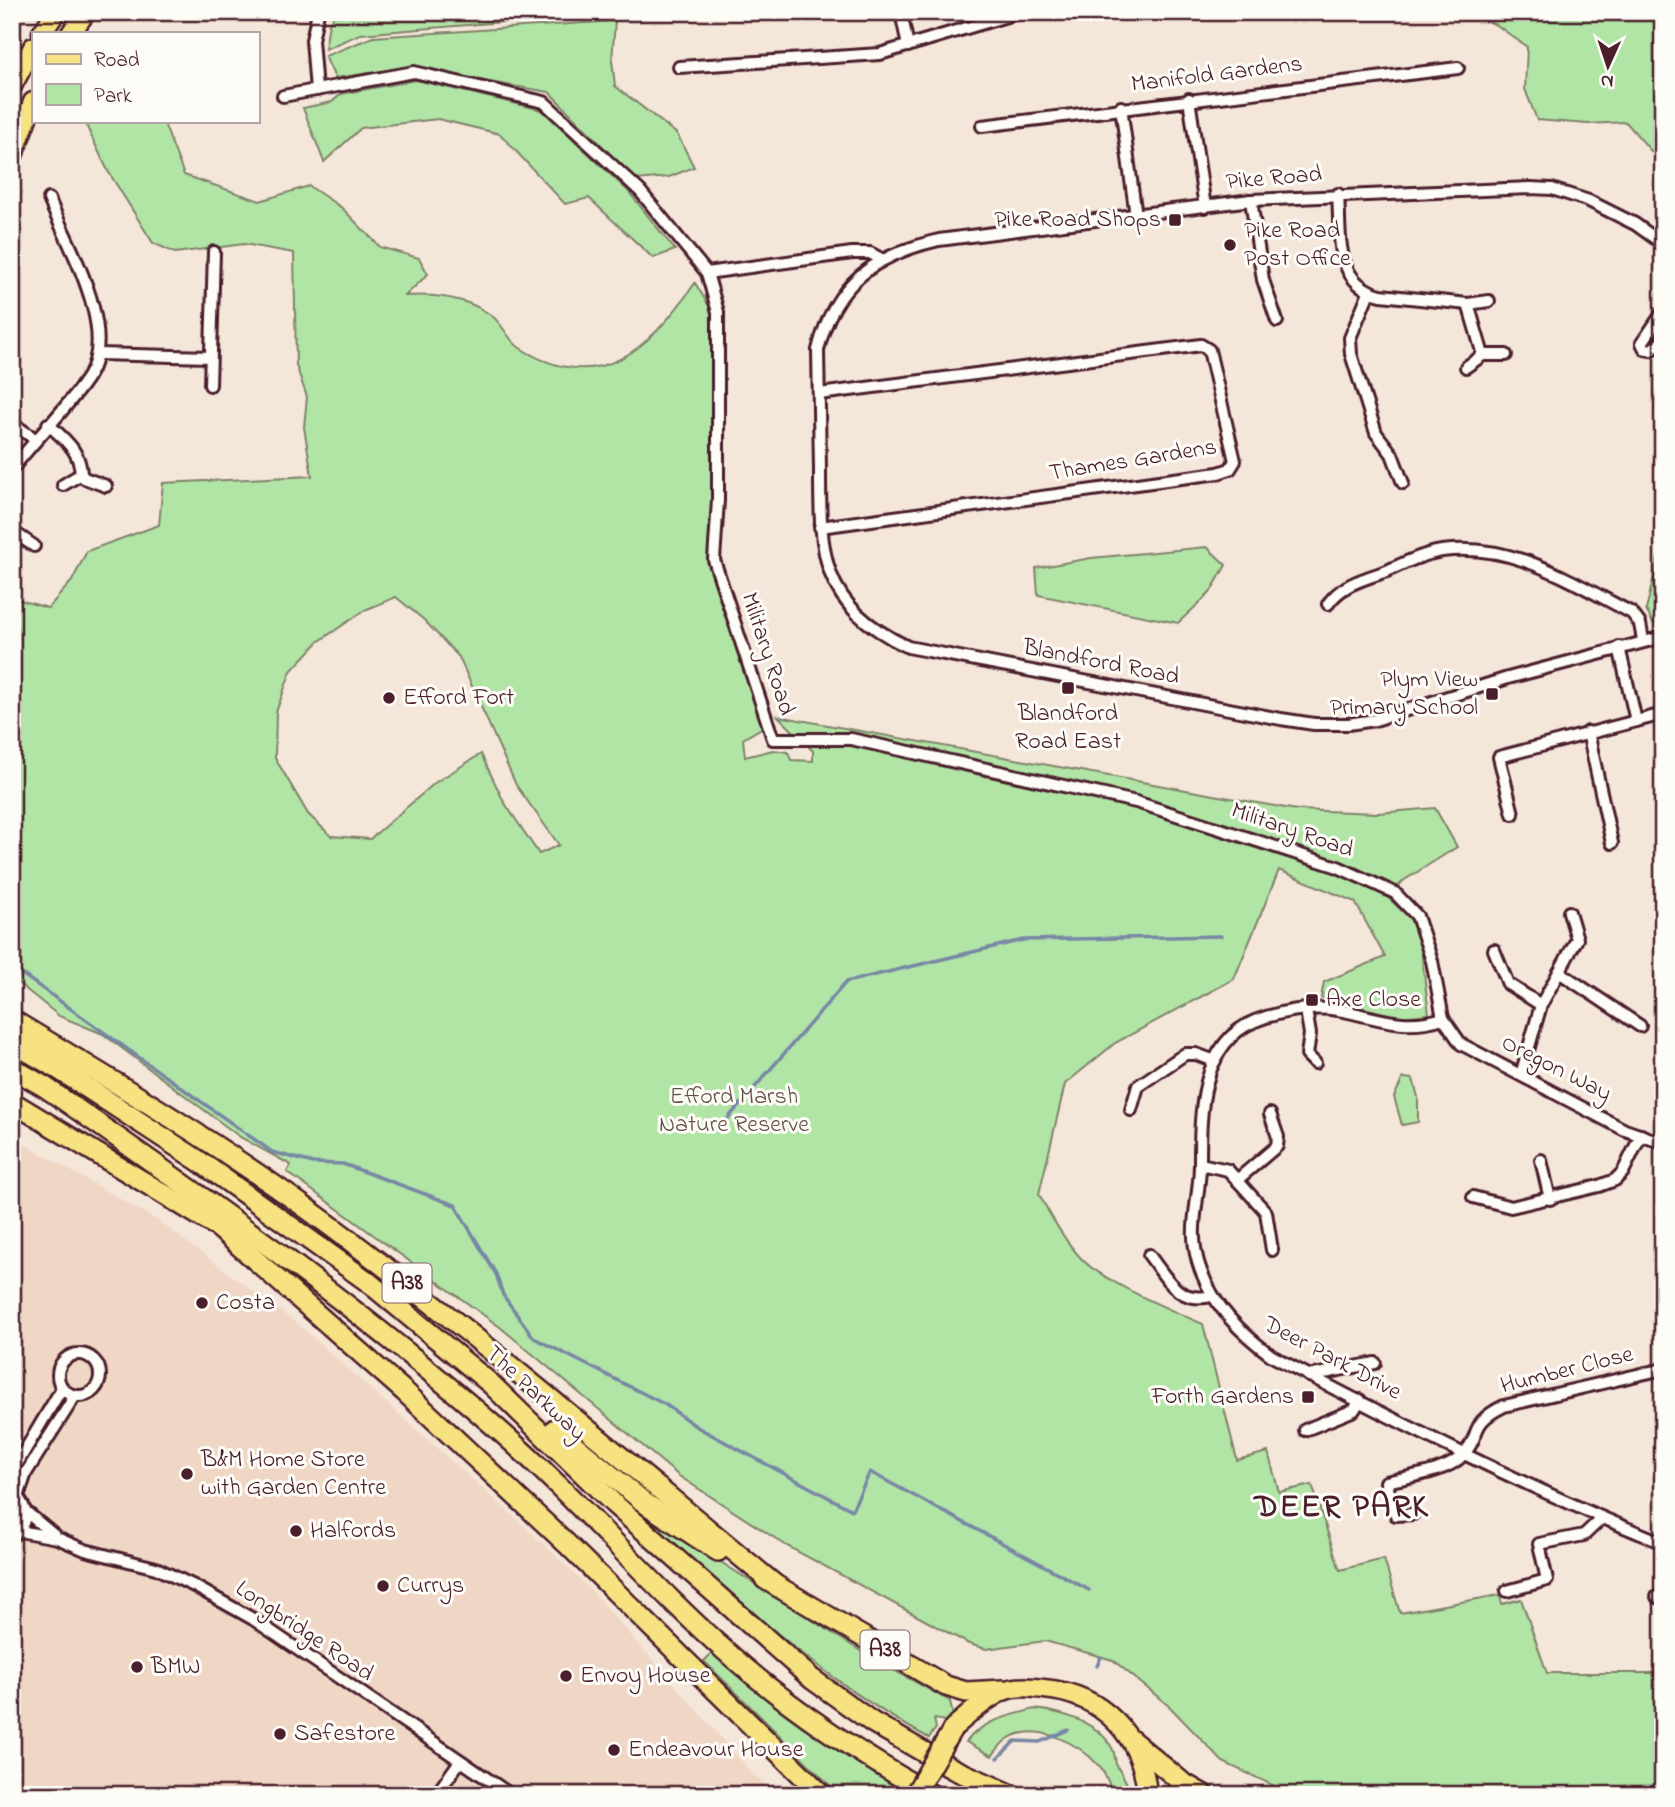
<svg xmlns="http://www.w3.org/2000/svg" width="1675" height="1807" font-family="'Indie Flower',sans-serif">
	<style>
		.built { fill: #f0d7c5 }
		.green { fill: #b1e5a6; stroke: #7e8268; stroke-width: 2; fill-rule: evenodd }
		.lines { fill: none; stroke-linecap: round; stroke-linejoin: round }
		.stream { stroke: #7887a4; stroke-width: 3.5 }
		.street-casing { stroke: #4a1f2b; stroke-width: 16 }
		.primary-casing { stroke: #4a1f2b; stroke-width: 23 }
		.highway-casing { stroke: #4a1f2b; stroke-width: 24 }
		.street { stroke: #fdfcf7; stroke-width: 10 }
		.primary { stroke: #f7e281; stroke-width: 18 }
		.highway { stroke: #f7e281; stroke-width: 19 }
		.primary-bridge-casing { stroke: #4a1f2b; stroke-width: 23; stroke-linecap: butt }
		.primary-bridge { stroke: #f7e281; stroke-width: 18 }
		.poi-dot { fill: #4a1f2b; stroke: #fdfcf7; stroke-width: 2.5 }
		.labels { text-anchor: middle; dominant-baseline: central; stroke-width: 6; stroke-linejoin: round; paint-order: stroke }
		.shield { fill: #fdfcf7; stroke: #806168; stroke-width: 2 }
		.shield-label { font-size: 23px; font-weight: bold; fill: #4a1f2b }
		.street-label { font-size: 24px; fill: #4a1f2b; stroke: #fdfcf7 }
		.poi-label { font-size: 24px; fill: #4a1f2b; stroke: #fdfcf7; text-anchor: start }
		.park-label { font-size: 24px; fill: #64504a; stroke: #fdfcf7 }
		.district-label { font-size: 32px; font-weight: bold; letter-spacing: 2px; fill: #4a1f2b; stroke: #fdfcf7 }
	</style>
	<rect width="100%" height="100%" fill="#f5e6da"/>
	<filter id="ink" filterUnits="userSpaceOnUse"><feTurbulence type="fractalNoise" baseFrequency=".0143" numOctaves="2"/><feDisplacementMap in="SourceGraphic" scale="14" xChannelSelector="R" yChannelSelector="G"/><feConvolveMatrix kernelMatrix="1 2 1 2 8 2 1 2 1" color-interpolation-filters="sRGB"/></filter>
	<g filter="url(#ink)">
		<polygon class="built" points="12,1137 157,1220 298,1324 520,1522 590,1589 753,1774 778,1795 12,1795"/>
		<g class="green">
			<polygon points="336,12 622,12 360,34 325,49 329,23"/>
			<polygon points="1470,12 1663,12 1663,165 1626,122 1588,124 1537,120 1525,89 1527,47 1498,26"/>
			<polygon points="615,21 612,60 615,86 677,134 694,167 669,177 636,180 549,92 405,68 335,78 325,56 373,37"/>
			<polygon points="416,80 542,110 628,191 675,250 653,258 589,198 565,204 500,134 438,119 361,128 324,162 303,108 332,102 341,94"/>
			<path d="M 84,121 L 163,121 L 184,175 L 260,201 L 309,186 L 342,208 L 380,247 L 419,258 L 428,274 L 405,296 C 434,294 467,297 492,316 C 503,324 508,340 520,348 C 599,398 651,348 695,283 L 714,314 L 714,496 L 710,560 L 763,727 L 743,739 L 745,757 L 773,750 L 788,752 L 791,760 L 813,761 L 813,751 L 778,716 L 1297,810 L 1378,813 L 1435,808 L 1457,847 L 1403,881 L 1388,898 L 1410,918 L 1420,942 L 1429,1014 L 1400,1017 L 1321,998 L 1324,982 L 1385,957 L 1355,902 L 1279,870 L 1234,979 L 1115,1043 L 1065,1084 L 1039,1194 C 1051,1217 1071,1253 1092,1268 C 1125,1291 1166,1308 1203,1324 L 1237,1460 L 1268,1452 L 1279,1492 L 1312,1485 L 1340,1570 L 1384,1559 L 1400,1613 L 1500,1595 L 1502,1604 L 1521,1599 L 1547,1673 L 1663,1673 L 1663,1795 L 1294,1795 L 1223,1762 L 1170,1707 L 1113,1660 L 1045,1641 L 986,1649 L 969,1644 L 787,1546 L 679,1476 L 500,1327 L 287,1172 L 291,1165 L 240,1137 L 103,1034 L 59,1016 L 12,978 L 12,608 L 16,599 L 48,608 L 72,581 L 87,551 L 159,525 L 163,483 L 312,476 L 304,427 L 307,397 L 296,365 L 294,253 L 244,244 L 175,253 L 153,243 L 108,171 ZM 396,597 L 424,620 L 459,657 L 516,785 L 559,845 L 539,854 L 504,802 L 481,754 L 436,782 L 370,839 L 331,836 L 308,814 L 275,758 L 276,712 L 291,671 L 318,642 L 365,610 Z"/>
			<polygon points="1663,537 1663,621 1653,623 1646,610"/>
			<polygon points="1207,547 1226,565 1210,593 1178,623 1038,595 1036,568 1091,558"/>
			<polygon points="1403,1078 1413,1079 1418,1097 1418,1122 1402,1125 1394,1097"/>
			<path d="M 636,1508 L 870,1657 L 950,1701 L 953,1716 L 945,1721 L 934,1719 L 936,1728 L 929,1738 C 818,1679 729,1591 636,1508 Z"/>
			<polygon points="718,1647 907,1786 903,1795 840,1795 704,1661"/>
			<path d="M 1035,1709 C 1061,1712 1099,1722 1112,1748 C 1115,1753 1115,1759 1116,1764 C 1121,1775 1129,1782 1129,1795 L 1114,1795 C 1110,1786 1106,1774 1099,1766 C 1079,1743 1035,1720 1006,1740 C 1001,1744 996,1751 992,1756 L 966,1742 C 983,1720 1009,1716 1035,1709 Z"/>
		</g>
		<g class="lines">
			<g class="stream">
				<polyline points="12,967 272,1152 313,1163 343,1164 455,1205 496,1274 503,1295 534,1338 666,1405 697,1427 852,1510 870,1472 1089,1590"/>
				<polyline points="717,1131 846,982 1023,940 1221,936"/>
				<polyline points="1097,1666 1101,1657"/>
				<polyline points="998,1758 1015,1741 1040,1742 1068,1730"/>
			</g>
			<g class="street-casing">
				<g id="street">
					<polyline points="901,12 908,46"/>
					<polyline points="679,67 880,54 1020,12"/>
					<polyline points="316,90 312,40 318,12"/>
					<polyline points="283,96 414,72 544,102 640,191 707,273 718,312 718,500 714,560 773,739 851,739 1136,802 1338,867 1395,893 1417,916 1432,961 1443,1018 1461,1044 1625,1130 1663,1143"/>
					<polyline points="1189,99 1205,207"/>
					<polyline points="1121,107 1136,216"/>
					<polyline points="982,126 1458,68"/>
					<path d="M 1338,194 C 1341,235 1333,283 1381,295 L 1468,304 L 1483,355"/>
					<polyline points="1251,200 1263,280 1277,321"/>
					<path d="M 1663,244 L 1635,224 L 1589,201 L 1552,189 L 1530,188 L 1251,200 L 939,240 C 874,255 834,284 818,350 C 819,390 819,429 820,469 C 820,555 820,605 908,647 L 1281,719 L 1314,724 L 1348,724 L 1375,720 L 1508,678 L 1663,637"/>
					<polyline points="707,273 852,253 870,253 881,259"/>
					<polyline points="1369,292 1350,338 1351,354 1376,433 1392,454 1403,483"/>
					<polyline points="1468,304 1489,301"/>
					<polyline points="1663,312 1642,343 1645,349 1651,350 1663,341"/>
					<polyline points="98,354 210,357"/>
					<polyline points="1466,367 1483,355 1506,355"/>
					<polyline points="210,385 214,252"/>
					<polyline points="819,394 1201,345 1209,350 1235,461 1230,469 1218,473 820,527"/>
					<polyline points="12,423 35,439"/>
					<path d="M 48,424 C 64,439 80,450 81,474"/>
					<path d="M 12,469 C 36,438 67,409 88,377 C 119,330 68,246 49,199"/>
					<polyline points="63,485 81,474 84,478 106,486"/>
					<polyline points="12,531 34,546"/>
					<path d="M 1328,604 C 1342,584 1364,579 1387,571 C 1404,563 1423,554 1442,551 C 1514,542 1571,582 1632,613 L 1640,624 L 1643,640"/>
					<polyline points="1619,647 1636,721"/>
					<polyline points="1588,732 1612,843"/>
					<polyline points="1513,814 1499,757 1663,714"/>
					<polyline points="1494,950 1508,984 1541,1005"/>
					<polyline points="1559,972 1640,1026"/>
					<polyline points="1306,1010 1310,1034 1307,1055 1315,1063"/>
					<path d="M 1443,1018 C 1403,1031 1377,1017 1338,1010 C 1311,1006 1280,1011 1255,1021 C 1199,1044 1200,1116 1200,1166 C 1199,1205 1186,1232 1201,1271 C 1215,1308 1241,1333 1272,1356 C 1399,1423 1529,1489 1663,1543"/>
					<polyline points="1521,1075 1541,1005 1577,939 1569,912"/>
					<polyline points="1131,1110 1138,1086 1185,1054 1196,1054 1215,1061"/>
					<polyline points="1541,1160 1550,1199"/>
					<polyline points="1200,1164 1228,1170 1266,1212 1272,1250"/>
					<polyline points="1237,1180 1277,1146 1278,1137 1270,1114"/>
					<polyline points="1473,1197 1511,1207 1599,1186 1615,1180 1623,1172 1641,1135"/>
					<path d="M 1149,1255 C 1168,1280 1178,1304 1212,1296"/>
					<circle cx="79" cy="1375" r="21"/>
					<polyline points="1309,1376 1375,1363"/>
					<polyline points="1305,1430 1354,1410 1360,1400"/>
					<polyline points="12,1472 62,1388"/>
					<path d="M 12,1493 C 29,1505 29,1524 12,1536"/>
					<polyline points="18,1497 26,1473 75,1396"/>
					<polyline points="25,1511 55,1536"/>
					<path d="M 1413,1514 L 1396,1515 L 1386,1482 C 1409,1476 1446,1473 1463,1455 C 1483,1434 1467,1424 1504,1406 L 1663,1369"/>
					<polyline points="19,1531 57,1538 85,1550 156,1568 194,1586 253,1619 511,1795"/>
					<polyline points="1507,1591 1547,1580 1539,1544 1584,1535 1602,1518"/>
					<polyline points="1657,1597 1663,1596"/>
					<polyline points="436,1795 460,1761"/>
				</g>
			</g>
			<g class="primary-casing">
				<g id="primary">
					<polyline points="42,33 56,12"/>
					<polyline points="71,33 86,12"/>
					<polyline points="12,86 33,47"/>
					<polyline points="12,158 33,102"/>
					<path d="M 953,1728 C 968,1715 984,1700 1001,1692 C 1013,1686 1031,1687 1044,1689 C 1102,1694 1143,1736 1147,1795"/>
				</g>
			</g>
			<g class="highway-casing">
				<g id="highway">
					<path d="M 12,1020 C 120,1085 228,1150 328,1224 C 482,1338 627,1463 774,1584"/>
					<polyline points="12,1042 60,1070 199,1161 367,1281 491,1384 613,1503 812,1679 872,1722 953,1769 1012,1795"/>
					<path d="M 12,1068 L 45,1087 C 202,1196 357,1305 501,1432 C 581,1502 650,1585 730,1655 C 792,1710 859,1754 932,1795"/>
					<polyline points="12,1102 228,1233"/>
					<polyline points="218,1227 405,1392 566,1543 822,1795"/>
					<polyline points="555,1429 646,1504 718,1551"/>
					<polyline points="765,1579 946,1686 966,1692 1003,1690"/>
					<polyline points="1131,1740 1183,1783 1204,1795"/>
				</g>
			</g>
			<use href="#street" class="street"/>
			<use href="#primary" class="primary"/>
			<use href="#highway" class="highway"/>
			<g class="primary-bridge-casing">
				<polyline id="primary-bridge" points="914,1795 953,1728"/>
			</g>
			<use href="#primary-bridge" class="primary-bridge"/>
		</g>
	</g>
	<g class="poi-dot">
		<rect x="1168" y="213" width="14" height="14" rx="3.5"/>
		<circle cx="1230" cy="245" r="7"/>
		<rect x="1061" y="681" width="14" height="14" rx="3.5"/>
		<rect x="1485" y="687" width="14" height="14" rx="3.5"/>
		<circle cx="389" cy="698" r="7"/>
		<rect x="1305" y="993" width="14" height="14" rx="3.5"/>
		<circle cx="202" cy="1303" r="7"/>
		<rect x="1301" y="1390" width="14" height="14" rx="3.5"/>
		<circle cx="187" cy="1474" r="7"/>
		<circle cx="296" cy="1531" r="7"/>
		<circle cx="383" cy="1586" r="7"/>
		<circle cx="137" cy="1667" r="7"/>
		<circle cx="566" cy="1676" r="7"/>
		<circle cx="280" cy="1734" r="7"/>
		<circle cx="614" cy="1750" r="7"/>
	</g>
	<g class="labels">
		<g class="shield">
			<rect x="382.5" y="1263.5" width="49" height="39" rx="5"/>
			<rect x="860.5" y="1630.5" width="49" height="39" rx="5"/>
		</g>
		<g class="shield-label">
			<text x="407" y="1283">A38</text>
			<text x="885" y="1650">A38</text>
		</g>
		<g class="street-label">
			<text transform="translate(1217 75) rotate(-7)">Manifold Gardens</text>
			<text transform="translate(1274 179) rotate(-5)">Pike Road</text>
			<text transform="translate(1133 461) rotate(-9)">Thames Gardens</text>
			<text transform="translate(767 654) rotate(72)">Military Road</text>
			<text transform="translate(1101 663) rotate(11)">Blandford Road</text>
			<text transform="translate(1292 831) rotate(19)">Military Road</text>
			<text transform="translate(1556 1069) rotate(27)">Oregon Way</text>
			<text transform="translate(1332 1359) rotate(28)">Deer Park Drive</text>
			<text transform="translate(1567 1371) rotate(-14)">Humber Close</text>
			<text transform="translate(535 1394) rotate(43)">The Parkway</text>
			<text transform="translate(304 1632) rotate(34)">Longbridge Road</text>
		</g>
		<g class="poi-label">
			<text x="1161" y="220" text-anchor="end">Pike Road Shops</text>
			<text x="1244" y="231">Pike Road<tspan x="1244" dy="28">Post Office</tspan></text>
			<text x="1478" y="680" text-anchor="end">Plym View<tspan x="1478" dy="28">Primary School</tspan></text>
			<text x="403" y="698">Efford Fort</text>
			<text x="1068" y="714" text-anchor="middle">Blandford<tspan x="1068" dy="28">Road East</tspan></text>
			<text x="1326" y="1000">Axe Close</text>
			<text x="216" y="1303">Costa</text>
			<text x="1294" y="1397" text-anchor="end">Forth Gardens</text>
			<text x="201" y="1460">B&amp;M Home Store<tspan x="201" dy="28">with Garden Centre</tspan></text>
			<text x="310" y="1531">Halfords</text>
			<text x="397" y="1586">Currys</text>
			<text x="151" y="1667">BMW</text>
			<text x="580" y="1676">Envoy House</text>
			<text x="294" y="1734">Safestore</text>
			<text x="628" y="1750">Endeavour House</text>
		</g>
		<g class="park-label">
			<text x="734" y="1097">Efford Marsh<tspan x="734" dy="28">Nature Reserve</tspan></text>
		</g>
		<g class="district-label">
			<text x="1342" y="1508">DEER PARK</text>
		</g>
	</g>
	<rect width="1675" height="1807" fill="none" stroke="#fdfcf7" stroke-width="42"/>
	<rect x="21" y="21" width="1633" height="1765" fill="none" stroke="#4a1f2b" stroke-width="2.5" filter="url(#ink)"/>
	<rect x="32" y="32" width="228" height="91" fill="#fdfcf7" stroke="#b5a4a5" stroke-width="2"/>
	<rect x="46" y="54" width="35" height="10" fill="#f7e281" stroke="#b5a4a5" stroke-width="2"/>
	<text x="94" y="66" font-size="21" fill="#4a1f2b">Road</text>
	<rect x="46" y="84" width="35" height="21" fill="#b1e5a6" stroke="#b5a4a5" stroke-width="2"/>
	<text x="94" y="102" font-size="21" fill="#4a1f2b">Park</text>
	<g transform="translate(1608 66) rotate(183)" stroke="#fdfcf7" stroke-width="5" paint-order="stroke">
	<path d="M0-5L12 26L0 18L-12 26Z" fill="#4a1f2b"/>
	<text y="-10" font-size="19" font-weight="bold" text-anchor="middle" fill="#4a1f2b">N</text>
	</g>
</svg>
